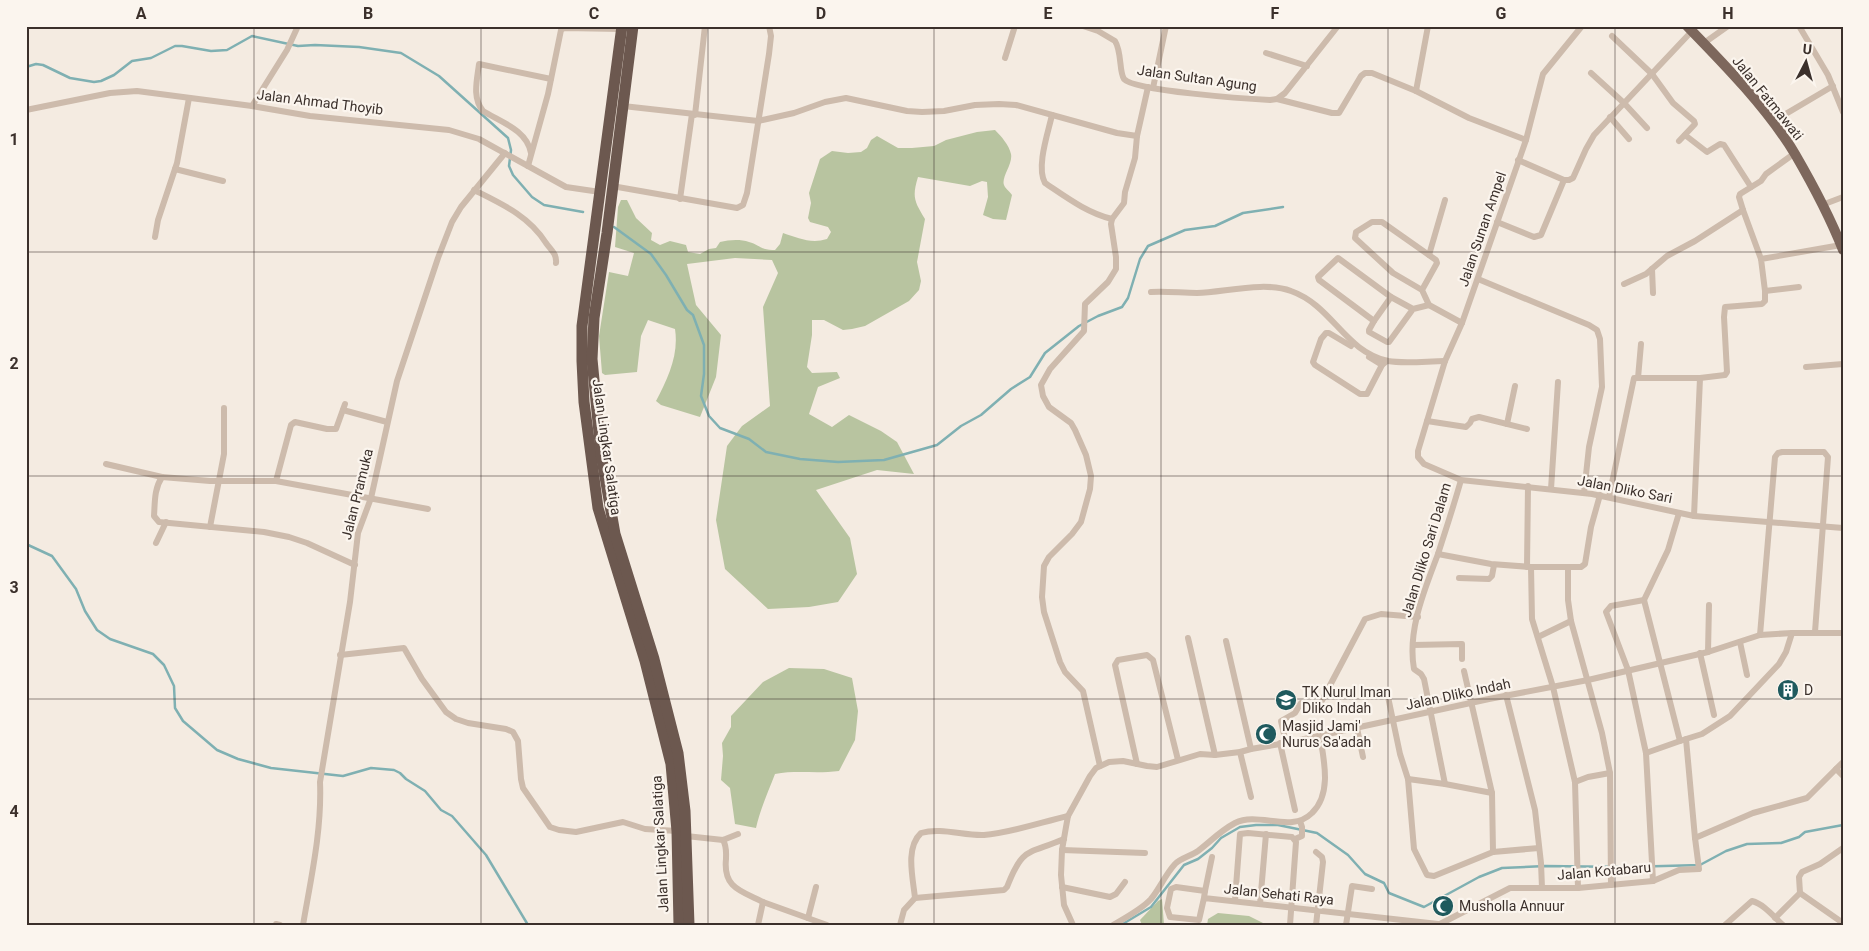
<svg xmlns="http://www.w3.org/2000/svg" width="1869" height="951" font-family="Roboto,sans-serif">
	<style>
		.green { fill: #b8c4a0 }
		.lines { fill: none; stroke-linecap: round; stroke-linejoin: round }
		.stream { stroke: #7fb0b2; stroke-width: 2.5 }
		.minor { stroke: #cdbbac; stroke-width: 6 }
		.primary { stroke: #7d675c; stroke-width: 10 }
		.trunk { stroke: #6c584f; stroke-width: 11 }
		.grid { fill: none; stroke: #3b302b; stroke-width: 1; stroke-opacity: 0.55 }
		.labels { text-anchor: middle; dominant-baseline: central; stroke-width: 4.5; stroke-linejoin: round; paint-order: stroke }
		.street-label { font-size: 14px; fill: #3b302b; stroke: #fbf5ee }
		.poi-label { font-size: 14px; fill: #3b302b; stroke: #fbf5ee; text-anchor: start }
		.neatline { fill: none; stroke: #3b302b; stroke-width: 2 }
		.grid-label { font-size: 16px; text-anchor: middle; font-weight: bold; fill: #3b302b }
	</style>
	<rect width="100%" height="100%" fill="#f4ebe1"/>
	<g class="green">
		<path d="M 995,130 C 1001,136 1009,145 1011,154 C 1013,164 1001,177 1004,185 C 1005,188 1010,192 1012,195 L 1006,220 L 993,219 L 983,215 L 988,197 L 987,182 L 982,181 L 970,186 L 918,177 C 912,197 914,201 925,219 L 917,262 L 921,281 L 919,290 L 909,301 L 865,326 L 852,329 L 843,330 L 824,320 L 812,320 L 812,335 L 807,367 L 812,373 L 837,372 L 840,378 L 818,387 L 809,414 L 832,427 L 849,415 L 881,431 L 897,442 L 914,474 L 877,470 L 816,490 L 850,538 L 857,574 L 838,602 L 809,607 L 768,609 L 725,569 L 716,520 L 727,446 L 742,426 L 770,406 L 763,307 L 778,273 L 772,260 L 735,258 L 687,264 L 696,305 L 721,335 L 716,377 L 700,417 L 661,405 L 656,401 C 668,378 679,355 675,329 L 648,320 L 641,336 L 637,372 L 605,375 L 602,373 L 599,336 L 609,272 L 628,276 L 634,253 L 615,247 L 618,207 L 621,200 L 627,200 L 636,218 L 652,233 L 651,240 L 660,245 L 670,241 L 686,245 L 688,252 L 700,254 L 709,249 L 716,248 L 720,242 C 729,240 740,239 749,242 C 760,245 762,251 775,250 L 780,244 L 783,233 C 798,238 811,244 827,239 L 831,232 L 828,227 L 810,222 L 808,218 L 811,203 L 809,193 L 820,159 L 832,151 L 848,153 L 861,152 L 867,148 L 871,140 L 877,136 L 898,148 L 912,148 L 934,146 L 946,140 L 977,132 Z"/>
		<path d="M 789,668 L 824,669 L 852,678 L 858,711 L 855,740 L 839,771 C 817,774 796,770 775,774 C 768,792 760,810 756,828 L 735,824 L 730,788 L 721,780 L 723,756 L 722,743 L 731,727 L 731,716 L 763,682 Z"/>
		<polygon points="1162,899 1164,925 1142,925 1140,920 1158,901"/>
		<polygon points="1218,913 1249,916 1267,925 1207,925 1208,919"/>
	</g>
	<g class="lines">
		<g class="stream">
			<polyline points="26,67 36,64 43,65 70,78 94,82 101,81 114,75 132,61 151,58 175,46 182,46 211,51 227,50 252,36 298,46 315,45 359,47 401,53 439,76 508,138 511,150 509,166 513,175 532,197 544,205 583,212"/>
			<polyline points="614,227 651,254 666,275 687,310 693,315 704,345 704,374 701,396 709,416 720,428 749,439 766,452 800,459 838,462 884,460 937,445 961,426 981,415 1011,389 1030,377 1045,353 1079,326 1098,316 1122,307 1128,298 1140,259 1148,246 1185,230 1215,226 1243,213 1283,207"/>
			<polyline points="26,544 52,556 76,589 85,611 97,630 110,639 153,654 164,665 174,686 175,708 183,721 217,750 238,759 271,768 343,776 371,768 394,770 400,773 406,779 425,791 441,810 452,816 486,855 528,925"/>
			<polyline points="1121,925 1151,907 1184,865 1198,859 1212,848 1221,838 1240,827 1256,825 1278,825 1317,833 1348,855 1365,874 1384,883 1389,893 1424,907 1479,877 1502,868 1545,866 1627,867 1700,865 1726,851 1747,844 1781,843 1799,837 1805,832 1843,825"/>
		</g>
		<g class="minor">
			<path d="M 1083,26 L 1098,31 L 1115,41 C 1122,52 1119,72 1124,79 C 1134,91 1249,99 1270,100 L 1277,99 L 1285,93 L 1338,26"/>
			<polyline points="1582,26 1543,74 1526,140 1462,323 1445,361 1418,451 1418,457 1424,464 1461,480 1592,494 1694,516 1843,528"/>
			<polyline points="1799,26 1828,75 1843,112"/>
			<polyline points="1612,36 1652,74 1673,103 1694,121 1695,124 1679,141"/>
			<polyline points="1704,43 1728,26"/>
			<polyline points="1266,53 1307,66"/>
			<polyline points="1005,58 1015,26"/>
			<polyline points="1591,73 1624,103 1647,128"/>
			<polyline points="1153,88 1166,26"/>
			<polyline points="1416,91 1428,26"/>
			<polyline points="1277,99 1332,113 1339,113 1361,76 1365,73 1372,73 1416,91 1469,118 1526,140"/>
			<polyline points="252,106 287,50 298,26"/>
			<polyline points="623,106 758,121 794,113 825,102 846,98 907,111 922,112 944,111 975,105 999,104 1016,105 1117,133 1137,136 1148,87"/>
			<polyline points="26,110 110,93 137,91 252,106 310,116 449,130 479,139 566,187 600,192"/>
			<polyline points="695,115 705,26"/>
			<path d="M 1052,115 C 1048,133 1036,167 1045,183 C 1066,197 1087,213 1112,219"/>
			<polyline points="1610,117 1629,139"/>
			<polyline points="1772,122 1833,86"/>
			<polyline points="1685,135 1707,152 1720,144 1724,145 1751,187"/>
			<path d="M 531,153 C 527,130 501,122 483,111 C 472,98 477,80 479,64 L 551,79"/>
			<polyline points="1518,160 1564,180"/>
			<polyline points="528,166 548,94 561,30 564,28 621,29"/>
			<polyline points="175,169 223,181"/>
			<polyline points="612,186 737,208 743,205 747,193 769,54 771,36 769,26"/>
			<path d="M 474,190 C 502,204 529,216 546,243 C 551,250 557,254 556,263"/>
			<polyline points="680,199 692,114"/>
			<polyline points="1822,205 1843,197"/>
			<polyline points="1743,210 1739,197 1740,194 1761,181 1766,174 1795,153"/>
			<polyline points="1497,222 1534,237 1541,235 1564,180 1569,180 1573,178 1586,149 1594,135 1692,31"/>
			<polyline points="155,237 158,220 177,163 189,98"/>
			<polyline points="1429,255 1445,200"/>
			<polyline points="1652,269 1653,293"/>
			<polyline points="1478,279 1589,325 1597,330 1600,339 1602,387 1589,447 1584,493"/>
			<polyline points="1624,284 1646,274 1667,256 1695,241 1743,210 1761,259"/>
			<polyline points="1799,287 1765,291 1761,259 1841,245"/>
			<polyline points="1422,290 1437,263 1436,260 1382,222 1372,222 1356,232 1355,238 1393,273 1422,290 1429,305 1462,323"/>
			<path d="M 1151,292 C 1166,291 1182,293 1197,293 C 1225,292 1265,281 1291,291 C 1333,306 1344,351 1388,361 C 1405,364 1428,361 1445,361"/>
			<polyline points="1413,309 1391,297 1338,258 1318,277 1319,280 1374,321 1369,330 1369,332 1387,342 1389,342 1413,309 1429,305"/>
			<polyline points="1374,321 1391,297"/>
			<polyline points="1351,346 1329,333 1326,333 1321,339 1313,362 1315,365 1360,394 1367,394 1382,365 1387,361"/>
			<polyline points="1369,357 1382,365"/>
			<polyline points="1806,367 1843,364"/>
			<polyline points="1638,378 1641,344"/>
			<polyline points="343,410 387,422"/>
			<polyline points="1427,421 1466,427 1470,423 1472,419 1479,417 1527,429"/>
			<polyline points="1507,424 1515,386"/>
			<polyline points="106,464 162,477"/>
			<polyline points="276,481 291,425 295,422 327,429 336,429 345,404"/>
			<polyline points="1551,489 1558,382"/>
			<polyline points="1609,497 1634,378 1700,378"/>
			<polyline points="1694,516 1700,378 1725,375 1727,372 1724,317 1725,307 1762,304 1765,301 1765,291"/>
			<polyline points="210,527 224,454 224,408"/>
			<polyline points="156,543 166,522"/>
			<polyline points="1438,554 1491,564 1531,567 1581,567 1585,564 1591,527 1600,495"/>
			<path d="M 355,565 L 307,543 L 289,537 L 264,532 L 159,522 L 154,516 C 155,502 154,489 162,477 L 210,481 L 276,481 L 428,509"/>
			<polyline points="1527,567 1528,486"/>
			<polyline points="1531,567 1532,619 1553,687 1575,782 1578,888"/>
			<polyline points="1568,568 1568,600 1571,621 1602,733 1610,773 1611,885"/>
			<polyline points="1459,578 1489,579 1492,576 1494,565"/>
			<polyline points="1644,600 1668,550 1679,513"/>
			<polyline points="1760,635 1775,457 1778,453 1782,452 1824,452 1828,457 1815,632"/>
			<polyline points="1538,637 1571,621"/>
			<polyline points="1188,638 1215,755"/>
			<polyline points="1226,641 1251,749"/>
			<polyline points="1740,642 1747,675"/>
			<polyline points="1413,645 1462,644 1462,659"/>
			<polyline points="1708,652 1709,605"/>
			<polyline points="1700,653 1714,715"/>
			<polyline points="340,655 404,648 422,679 446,712 456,719 468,723 506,729 513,732 518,741 521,779 523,788 550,827 559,830 576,832 623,822 645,829 677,831"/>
			<polyline points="1464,671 1492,793 1493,852"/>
			<polyline points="1387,692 1400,754 1408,779 1414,849 1427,875 1434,876 1493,852 1539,848"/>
			<polyline points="1506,695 1535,810 1541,863 1542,888"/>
			<polyline points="1357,728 1363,757"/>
			<polyline points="1686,739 1702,734 1730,716 1779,664 1786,652 1792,633"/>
			<polyline points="1280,743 1295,810"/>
			<polyline points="1286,743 1281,721 1295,713 1301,703 1313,708 1318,708 1365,619 1381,614 1418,617"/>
			<polyline points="1240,752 1251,797"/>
			<polyline points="1646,753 1680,741"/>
			<polyline points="1137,764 1115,665 1118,660 1147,655 1153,660 1178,760"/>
			<polyline points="1100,766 1083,691 1065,672 1060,662 1044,612 1042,597 1044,566 1049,557 1072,534 1081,522 1090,489 1091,476 1086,455 1075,430 1071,423 1049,407 1043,396 1041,385 1050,369 1084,331 1085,304 1108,282 1116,269 1116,257 1111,224 1112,219 1124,203 1125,192 1135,158 1137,136"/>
			<polyline points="1836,769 1843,776"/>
			<polyline points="1408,779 1445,784 1492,793"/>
			<polyline points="1575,782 1588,777 1610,773"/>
			<path d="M 1445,784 L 1424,679 L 1421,674 L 1414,669 C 1407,630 1425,589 1438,554 C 1446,529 1454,505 1461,480"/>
			<polyline points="686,836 723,840 738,834"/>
			<polyline points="1295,839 1302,836 1302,827 1300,821"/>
			<path d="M 723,840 C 727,847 726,852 726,859 C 723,888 741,891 763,902"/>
			<polyline points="1062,850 1145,853"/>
			<polyline points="1316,852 1322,857 1323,862 1316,925"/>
			<polyline points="1653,881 1646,753 1628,670 1606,612 1611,606 1644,600 1680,741 1686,739 1695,838"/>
			<polyline points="1062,887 1110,897 1116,894 1125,882"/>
			<polyline points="1205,891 1212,857"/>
			<polyline points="1800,893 1843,923"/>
			<path d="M 915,898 C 913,878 905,848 921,833 C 941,827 964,836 984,835 C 1010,833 1042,822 1068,816"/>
			<polyline points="1204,898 1205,891 1176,887 1171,889 1167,908 1170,917 1199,920 1204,898 1438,924"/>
			<polyline points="1235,900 1240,834 1248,833 1292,837 1296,842 1290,925"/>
			<polyline points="1260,904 1266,834"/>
			<polyline points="808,918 816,887"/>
			<polyline points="1775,918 1800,893 1799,877 1802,872 1820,864 1843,848"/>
			<polyline points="276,924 280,925"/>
			<path d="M 303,925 C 311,878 322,830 320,782 L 350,602 L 358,533 L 371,498 L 397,381 L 438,258 L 452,222 L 461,207 L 505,153"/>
			<polyline points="758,925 763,902 827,925"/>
			<path d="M 900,925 L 904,910 L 915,898 L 1004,890 L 1007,887 C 1023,846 1027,855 1064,839"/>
			<polyline points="1073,925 1064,905 1061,875 1062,850 1066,827 1068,816 1090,776 1096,768 1109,762 1123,761 1147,766 1157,767 1200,754 1215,755 1240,752 1251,749 1286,743 1489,699 1588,680 1708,652 1760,635 1792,633 1843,633"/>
			<path d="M 1113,925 C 1125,918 1142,909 1151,899 C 1160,888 1165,875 1175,864 C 1181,858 1191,856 1198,851 C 1211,841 1220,831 1235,823 C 1259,811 1291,834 1312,813 C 1332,794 1324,760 1320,736"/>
			<polyline points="1346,925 1352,886 1372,889"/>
			<polyline points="1438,925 1510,888 1578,888 1653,881 1679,870 1699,869 1695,838 1753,813 1807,798 1843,762"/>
			<path d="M 1725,925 L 1752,901 C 1764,904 1774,917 1783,925"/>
		</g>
		<path class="primary" d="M 1687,26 C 1724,64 1768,109 1795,154 C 1813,185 1830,217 1843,250"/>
		<g class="trunk">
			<polyline points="622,26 582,326 582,361 584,402 598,508 645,661 671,764 677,831 679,925"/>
			<polyline points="633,26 607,233 594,318 592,359 601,454 615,534 654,659 678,753 685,811 689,925"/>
		</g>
	</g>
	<path class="grid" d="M 254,26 L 254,925M 481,26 L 481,925M 708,26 L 708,925M 934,26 L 934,925M 1161,26 L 1161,925M 1388,26 L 1388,925M 1615,26 L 1615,925M 26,252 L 1843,252M 26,476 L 1843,476M 26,699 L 1843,699"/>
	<defs>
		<g id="building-disc" transform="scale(1.125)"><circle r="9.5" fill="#1f5a5e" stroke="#fbf5ee"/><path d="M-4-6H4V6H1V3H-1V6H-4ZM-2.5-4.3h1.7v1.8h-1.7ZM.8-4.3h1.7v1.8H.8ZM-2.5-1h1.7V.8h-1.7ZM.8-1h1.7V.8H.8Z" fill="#fff"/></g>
		<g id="school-disc" transform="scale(1.125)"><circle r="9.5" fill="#1f5a5e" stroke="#fbf5ee"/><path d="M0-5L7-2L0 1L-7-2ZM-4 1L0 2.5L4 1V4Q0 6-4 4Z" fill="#fff"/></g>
		<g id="mosque-disc" transform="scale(1.125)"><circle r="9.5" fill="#1f5a5e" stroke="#fbf5ee"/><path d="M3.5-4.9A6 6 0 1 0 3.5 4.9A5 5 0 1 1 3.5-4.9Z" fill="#fff"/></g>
	</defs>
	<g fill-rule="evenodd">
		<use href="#building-disc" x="1788" y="690"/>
		<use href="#school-disc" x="1286" y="700"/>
		<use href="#mosque-disc" x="1266" y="734"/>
		<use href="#mosque-disc" x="1443" y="906"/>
	</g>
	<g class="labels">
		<g class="street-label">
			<text transform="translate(1197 78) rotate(8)">Jalan Sultan Agung</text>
			<text transform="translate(1768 98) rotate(51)">Jalan Fatmawati</text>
			<text transform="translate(320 102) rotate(7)">Jalan Ahmad Thoyib</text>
			<text transform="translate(1482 229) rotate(-71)">Jalan Sunan Ampel</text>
			<text transform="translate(607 447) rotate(82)">Jalan Lingkar Salatiga</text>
			<text transform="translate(1625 489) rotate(11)">Jalan Dliko Sari</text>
			<text transform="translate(357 494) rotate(-76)">Jalan Pramuka</text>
			<text transform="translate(1426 550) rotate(-73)">Jalan Dliko Sari Dalam</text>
			<text transform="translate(1458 694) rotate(-12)">Jalan Dliko Indah</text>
			<text transform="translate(660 844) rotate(-93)">Jalan Lingkar Salatiga</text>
			<text transform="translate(1604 871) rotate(-5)">Jalan Kotabaru</text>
			<text transform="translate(1279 894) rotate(6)">Jalan Sehati Raya</text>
		</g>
		<g class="poi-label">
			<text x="1804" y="690">D</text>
			<text x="1302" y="692">TK Nurul Iman<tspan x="1302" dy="16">Dliko Indah</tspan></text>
			<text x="1282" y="726">Masjid Jami'<tspan x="1282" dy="16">Nurus Sa'adah</tspan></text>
			<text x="1459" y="906">Musholla Annuur</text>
		</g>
	</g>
	<rect width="1869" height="951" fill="none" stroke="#fbf5ee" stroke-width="55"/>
	<g transform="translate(1806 62) rotate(6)" stroke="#fbf5ee" stroke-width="4" paint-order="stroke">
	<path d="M0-4L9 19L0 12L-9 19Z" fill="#3b302b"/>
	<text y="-8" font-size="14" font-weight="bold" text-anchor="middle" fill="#3b302b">U</text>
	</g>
	<rect x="28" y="28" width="1814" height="896" class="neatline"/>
	<g class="grid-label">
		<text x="141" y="19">A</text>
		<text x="368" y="19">B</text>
		<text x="594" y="19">C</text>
		<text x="821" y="19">D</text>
		<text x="1048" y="19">E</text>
		<text x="1275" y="19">F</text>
		<text x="1501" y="19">G</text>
		<text x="1728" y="19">H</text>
		<text x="14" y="145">1</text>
		<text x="14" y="369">2</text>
		<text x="14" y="593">3</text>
		<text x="14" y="817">4</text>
	</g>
</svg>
